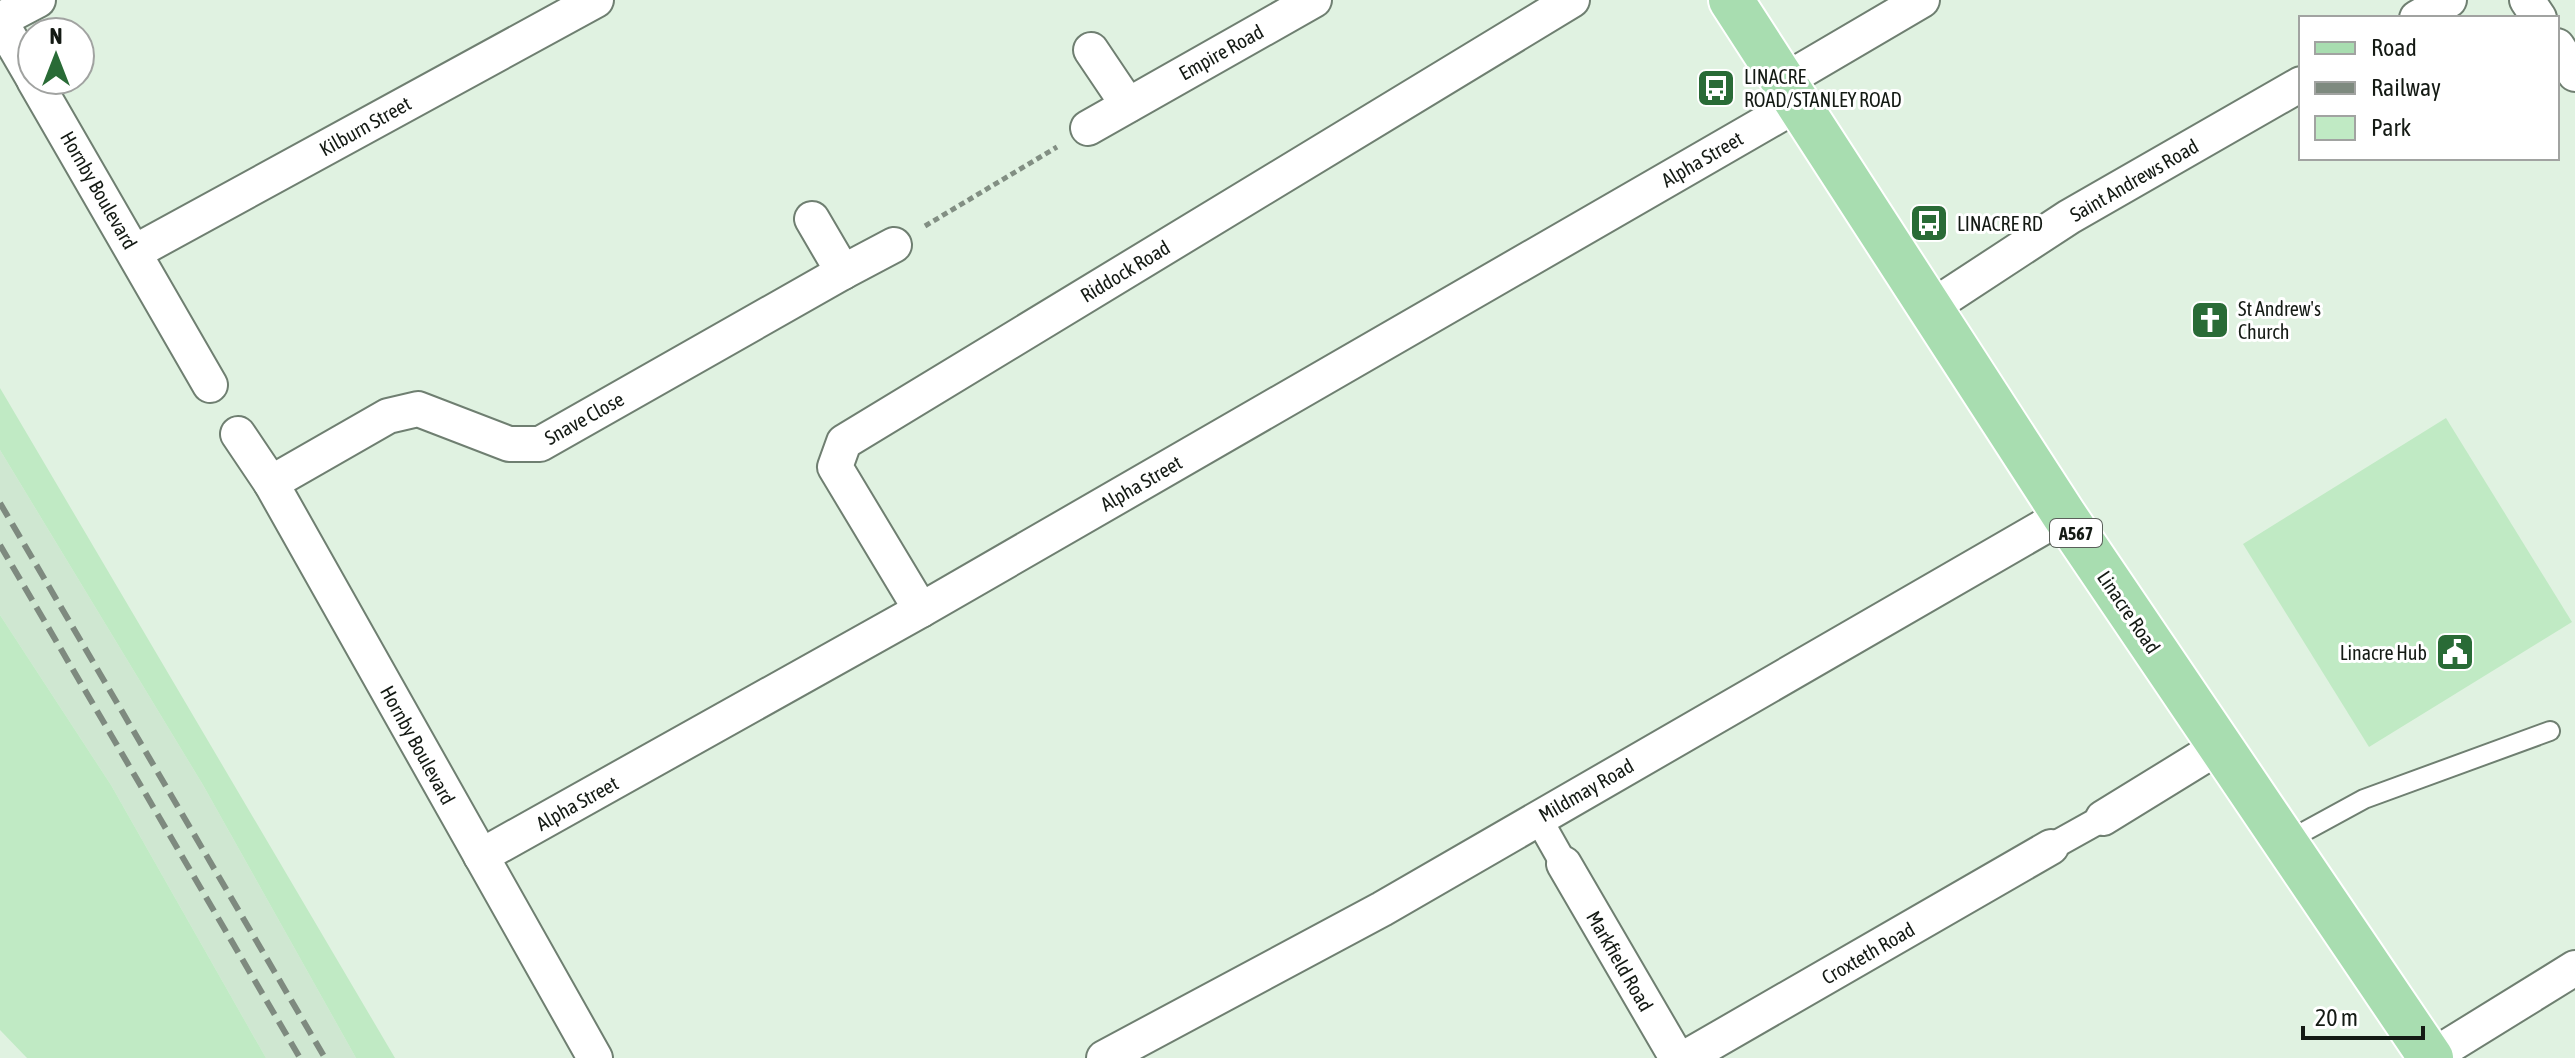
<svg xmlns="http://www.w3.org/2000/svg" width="2575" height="1058" font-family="'Asap Condensed',sans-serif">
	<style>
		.built { fill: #cfe7d1 }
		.green { fill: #c0eac4 }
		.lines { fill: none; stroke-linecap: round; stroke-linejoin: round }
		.service-casing { stroke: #6f7f71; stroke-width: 22 }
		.pedestrian-casing { stroke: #6f7f71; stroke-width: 30 }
		.minor-casing { stroke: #6f7f71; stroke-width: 38 }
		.primary-casing { stroke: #fff; stroke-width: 48 }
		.path { stroke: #828f83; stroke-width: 5; stroke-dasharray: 6 4; stroke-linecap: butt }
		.service { stroke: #fff; stroke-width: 18 }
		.pedestrian { stroke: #fff; stroke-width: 26 }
		.minor { stroke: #fff; stroke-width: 34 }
		.primary { stroke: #a8ddb0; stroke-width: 44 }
		.rail { stroke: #7e8a7f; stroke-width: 6; stroke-dasharray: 16 8; stroke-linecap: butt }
		.labels { text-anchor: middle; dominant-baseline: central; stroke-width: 6; stroke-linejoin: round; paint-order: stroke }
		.shield { fill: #fff; stroke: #5a5f5a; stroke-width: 2 }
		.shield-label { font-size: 18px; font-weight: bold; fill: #141a14 }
		.street-label { font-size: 20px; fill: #141a14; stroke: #fff }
		.poi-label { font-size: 20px; fill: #141a14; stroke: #fff; text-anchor: start }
	</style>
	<rect width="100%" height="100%" fill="#e0f2e1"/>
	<polygon class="built" points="0,450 203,785 356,1058 266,1058 111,785 0,615"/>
	<g class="green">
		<polygon points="0,388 395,1058 356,1058 203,785 0,450"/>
		<polygon points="2446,418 2572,622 2369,747 2243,544"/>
		<polygon points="0,615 111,785 266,1058 27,1058 0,1030"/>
	</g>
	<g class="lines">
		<g class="service-casing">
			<polyline id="service" points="2285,842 2364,799 2550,731"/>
		</g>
		<g class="pedestrian-casing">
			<g id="pedestrian">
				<polyline points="1538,818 1564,864"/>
				<polyline points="2051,847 2103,818"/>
			</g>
		</g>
		<g class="minor-casing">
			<g id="minor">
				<polyline points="2527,0 2539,18"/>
				<polyline points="2417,18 2449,0"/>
				<polyline points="0,20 38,0"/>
				<polyline points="0,21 32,76"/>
				<polyline points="2557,46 2575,74"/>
				<polyline points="1091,50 1128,105"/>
				<polyline points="34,80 210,385"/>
				<polyline points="1784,81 1922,0"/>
				<polyline points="1088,128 1314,0"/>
				<polyline points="812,219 843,272"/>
				<polyline points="135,252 596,0"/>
				<polyline points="1930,308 2069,217 2301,84"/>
				<polyline points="238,434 271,483 595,1058"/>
				<polyline points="271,483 388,416 418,409 509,444 540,444 843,272 894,245"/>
				<polyline points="921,610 835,467 844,442 1572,0"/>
				<polyline points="2103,818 2220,746"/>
				<polyline points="481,856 921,610 1798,104"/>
				<polyline points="1564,864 1677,1058"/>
				<polyline points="2431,1057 2575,968"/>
				<polyline points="1104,1058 1382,909 2064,515"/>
				<polyline points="1685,1058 2051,847"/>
			</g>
		</g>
		<g class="primary-casing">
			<polyline id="primary" points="1731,0 2064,515 2431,1058"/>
		</g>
		<polyline class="path" points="925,226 1057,147"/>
		<use href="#service" class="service"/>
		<use href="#pedestrian" class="pedestrian"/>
		<use href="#minor" class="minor"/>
		<use href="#primary" class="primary"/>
		<g class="rail">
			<polyline points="0,503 325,1058"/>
			<polyline points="0,545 300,1058"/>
		</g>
	</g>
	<defs>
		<g id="bus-square" transform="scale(2)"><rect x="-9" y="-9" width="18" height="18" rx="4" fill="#296b36" stroke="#fff"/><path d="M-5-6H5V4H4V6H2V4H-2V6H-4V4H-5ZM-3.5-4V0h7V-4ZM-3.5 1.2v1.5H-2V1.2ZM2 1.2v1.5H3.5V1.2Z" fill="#fff"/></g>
		<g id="church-square" transform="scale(2)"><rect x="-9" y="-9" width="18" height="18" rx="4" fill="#296b36" stroke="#fff"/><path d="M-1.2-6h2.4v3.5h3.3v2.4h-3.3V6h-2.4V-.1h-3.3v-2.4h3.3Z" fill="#fff"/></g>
		<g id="civic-square" transform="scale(2)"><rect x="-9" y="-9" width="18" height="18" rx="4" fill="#296b36" stroke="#fff"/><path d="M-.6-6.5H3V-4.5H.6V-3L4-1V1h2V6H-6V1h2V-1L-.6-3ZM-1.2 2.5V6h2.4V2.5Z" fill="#fff"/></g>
	</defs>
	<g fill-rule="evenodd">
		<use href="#bus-square" x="1716" y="88"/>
		<use href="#bus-square" x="1929" y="223"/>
		<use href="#church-square" x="2210" y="320"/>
		<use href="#civic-square" x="2455" y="652"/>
	</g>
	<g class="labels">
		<rect class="shield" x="2050" y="519" width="52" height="28" rx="6"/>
		<g class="shield-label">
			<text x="2076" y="533">A567</text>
		</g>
		<g class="street-label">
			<text transform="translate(1221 52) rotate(-29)">Empire Road</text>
			<text transform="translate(365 126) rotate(-29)">Kilburn Street</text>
			<text transform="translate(1702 159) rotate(-30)">Alpha Street</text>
			<text transform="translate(2134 180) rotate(-30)">Saint Andrews Road</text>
			<text transform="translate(99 190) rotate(60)">Hornby Boulevard</text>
			<text transform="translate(1125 271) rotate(-31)">Riddock Road</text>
			<text transform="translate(584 418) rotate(-29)">Snave Close</text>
			<text transform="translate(1141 483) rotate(-30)">Alpha Street</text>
			<text transform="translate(2129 612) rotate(56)">Linacre Road</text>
			<text transform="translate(418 745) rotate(61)">Hornby Boulevard</text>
			<text transform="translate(1586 790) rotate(-30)">Mildmay Road</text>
			<text transform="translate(577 803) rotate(-29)">Alpha Street</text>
			<text transform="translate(1868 953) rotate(-30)">Croxteth Road</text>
			<text transform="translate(1620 961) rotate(60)">Markfield Road</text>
		</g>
		<g class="poi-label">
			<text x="1744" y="76">LINACRE<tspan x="1744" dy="23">ROAD/STANLEY ROAD</tspan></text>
			<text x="1957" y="223">LINACRE RD</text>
			<text x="2238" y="308">St Andrew's<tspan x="2238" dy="23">Church</tspan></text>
			<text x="2427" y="652" text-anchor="end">Linacre Hub</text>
		</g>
	</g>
	<rect x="2299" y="16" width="260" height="144" fill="#ffffff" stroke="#a1a3a1" stroke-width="2"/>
	<rect x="2315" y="42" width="40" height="12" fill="#a8ddb0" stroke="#a1a3a1" stroke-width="2"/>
	<text x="2371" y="56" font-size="24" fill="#141a14">Road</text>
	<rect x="2315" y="82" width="40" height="12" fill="#7e8a7f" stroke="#a1a3a1" stroke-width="2"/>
	<text x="2371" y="96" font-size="24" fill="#141a14">Railway</text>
	<rect x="2315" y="116" width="40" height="24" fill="#c0eac4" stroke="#a1a3a1" stroke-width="2"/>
	<text x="2371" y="136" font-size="24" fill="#141a14">Park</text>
	<g transform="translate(56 56)"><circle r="38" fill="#ffffff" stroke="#a1a3a1" stroke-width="2"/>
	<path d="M0-6L14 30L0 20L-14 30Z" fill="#296b36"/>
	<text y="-12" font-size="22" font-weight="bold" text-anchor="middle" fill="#141a14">N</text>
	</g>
	<path d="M2303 1026v12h120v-12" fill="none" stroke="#141a14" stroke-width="4"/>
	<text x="2315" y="1026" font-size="24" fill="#141a14" stroke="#ffffff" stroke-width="6" paint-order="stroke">20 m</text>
</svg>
